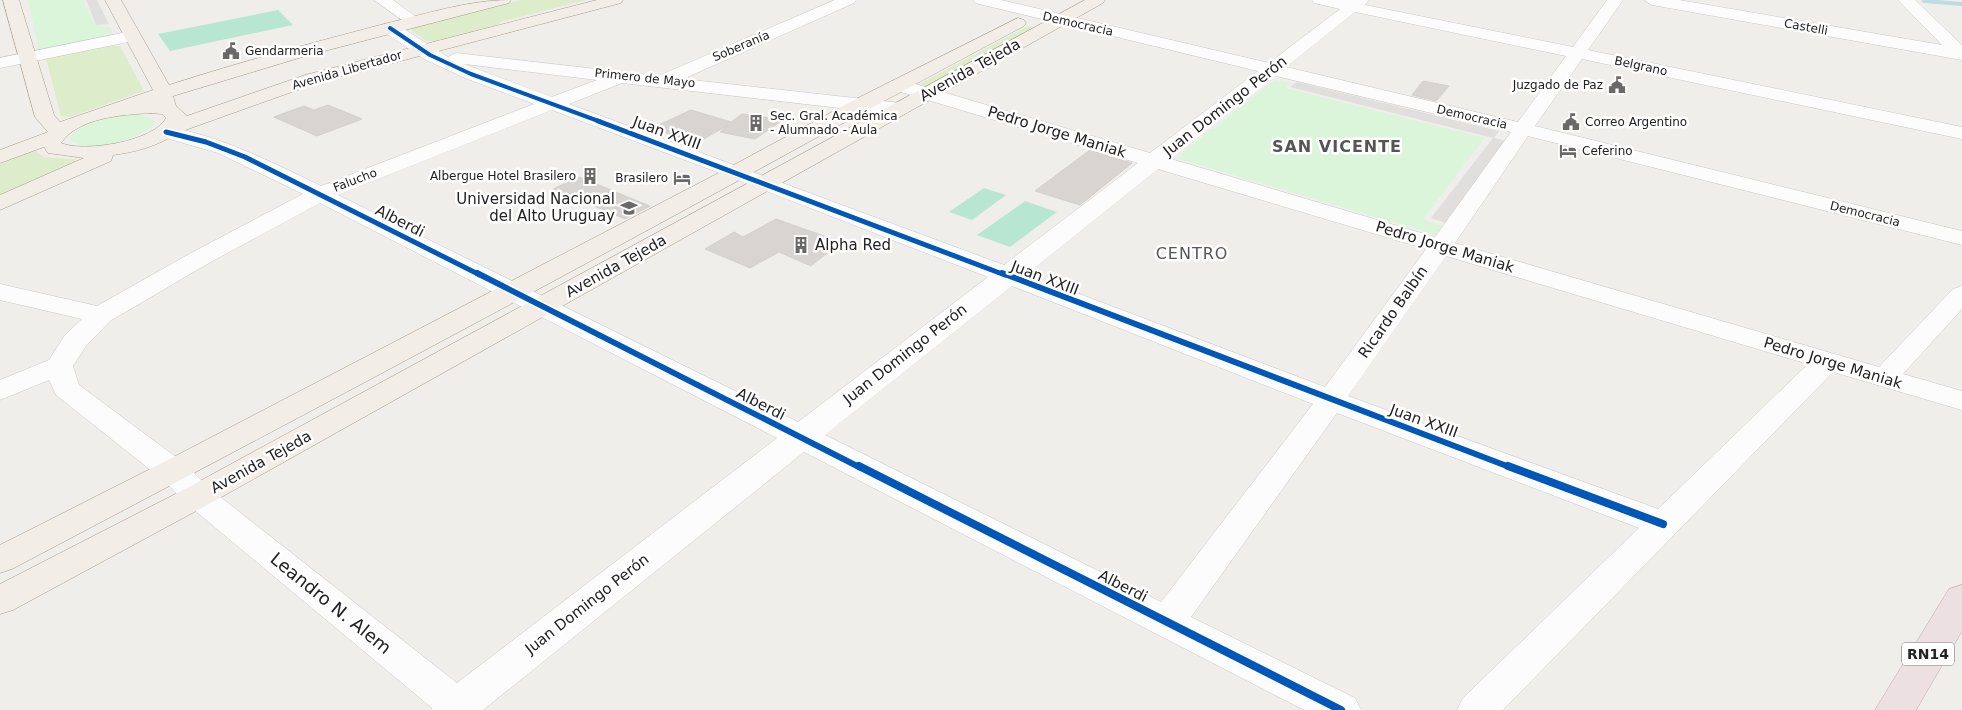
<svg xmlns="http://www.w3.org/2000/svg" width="1962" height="710" font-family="'DejaVu Sans',sans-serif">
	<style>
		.grass { fill: #ddeccb }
		.park { fill: #daf5da }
		.pitch { fill: #b7e6d2 }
		.parking { fill: #e0dfde }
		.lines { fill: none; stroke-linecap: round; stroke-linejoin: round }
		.stream { stroke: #bfdbe3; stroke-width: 4 }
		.building { fill: #d7d4d2; stroke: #d3d0cc }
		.minor-casing { stroke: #c9c8c7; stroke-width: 1 }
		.major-casing { stroke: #a79c86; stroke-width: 1 }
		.highway-casing { stroke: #c5a2ac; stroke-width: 1 }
		.minor { fill: #fdfcfc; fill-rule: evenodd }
		.major { fill: #f3ede7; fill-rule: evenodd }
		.highway { fill: #ece0e2; fill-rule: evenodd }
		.cycleway-far3-casing { stroke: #fff; stroke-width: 5.5 }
		.cycleway-far2-casing { stroke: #fff; stroke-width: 8 }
		.cycleway-far1-casing { stroke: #fff; stroke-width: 9 }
		.cycleway-casing { stroke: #fff; stroke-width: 11 }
		.cycleway-far3 { stroke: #0057b8; stroke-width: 4 }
		.cycleway-far2 { stroke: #0057b8; stroke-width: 5 }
		.cycleway-far1 { stroke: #0057b8; stroke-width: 6 }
		.cycleway { stroke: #0057b8; stroke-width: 8 }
		.labels { text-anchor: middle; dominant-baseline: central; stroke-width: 5; stroke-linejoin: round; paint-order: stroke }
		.far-street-label { font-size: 12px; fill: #222; stroke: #fff }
		.far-poi-label { font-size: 12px; fill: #222; stroke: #fff; text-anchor: start }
		.shield { fill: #fff; stroke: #646464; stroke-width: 1 }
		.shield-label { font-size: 14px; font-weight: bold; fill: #222 }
		.street-label { font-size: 15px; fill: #222; stroke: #fff }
		.poi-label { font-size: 15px; fill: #222; stroke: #fff; text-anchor: end }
		.far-district-label { font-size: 16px; font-weight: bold; letter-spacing: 1px; fill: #555; stroke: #fff }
		.neighbourhood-label { font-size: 16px; letter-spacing: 1px; fill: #555; stroke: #fff }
		.near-street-label { font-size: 18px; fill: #222; stroke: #fff }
	</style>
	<rect width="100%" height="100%" fill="#f0eeeb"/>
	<g class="grass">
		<polygon points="521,0 586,0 500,22 494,28 436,42 426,41 411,30 416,25"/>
		<polygon points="1028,26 1036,28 926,88 916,86"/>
		<polygon points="102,46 120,46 144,91 70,117 61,116 46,59 52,55"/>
		<polygon points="34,150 44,157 83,160 0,196 0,164"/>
	</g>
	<g class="park">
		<polygon points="28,0 83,0 96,26 110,27 114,36 39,51"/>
		<polygon points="1275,80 1289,83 1285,88 1485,138 1423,219 1443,226 1436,235 1176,158"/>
		<path d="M 143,115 L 155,121 L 154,125 C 137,140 91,154 71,141 L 70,137 C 86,117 120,114 143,115 Z"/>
	</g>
	<g class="pitch">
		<polygon points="278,10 293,25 170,51 158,34"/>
		<polygon points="984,188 1006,195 972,220 949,212"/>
		<polygon points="1025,201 1057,212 1010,247 977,235"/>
	</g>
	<g class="parking">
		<polygon points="86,0 97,0 109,24 96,25"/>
		<polygon points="1297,82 1499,131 1494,138 1511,142 1449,224 1431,218 1493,138 1290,87"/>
	</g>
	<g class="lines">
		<polyline class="stream" points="1924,1 1962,4"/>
	</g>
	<g class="building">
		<polygon points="1423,81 1449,86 1436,101 1412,95"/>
		<polygon points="328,105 362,119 317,136 274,117 304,106 314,110"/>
		<polygon points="691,110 731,122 742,114 783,120 755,139 720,132 728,125 697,143 652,128"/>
		<polygon points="1090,150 1132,163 1080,205 1035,191"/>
		<polygon points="579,177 650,206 625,219 553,189"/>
		<polygon points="776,219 841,242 811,266 779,252 750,268 705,249 734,232 743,237"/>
	</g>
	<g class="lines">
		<g class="minor-casing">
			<g id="minor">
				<polygon points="374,0 393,0 423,22 421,25 409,25"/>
				<path d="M 835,0 L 856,0 L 854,3 L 683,79 L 900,103 L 907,105 L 910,109 L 907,113 L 900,115 L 622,83 L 569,104 L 1004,265 L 1138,163 L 891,89 L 889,85 L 891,81 L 905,81 L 1150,153 L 1258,71 L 975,3 L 973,0 L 1001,0 L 1269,63 L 1340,9 L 1314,3 L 1312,0 L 1369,0 L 1365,5 L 1573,47 L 1607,0 L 1623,0 L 1588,50 L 1962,127 L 1962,139 L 1582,59 L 1535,126 L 1962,231 L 1962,245 L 1528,136 L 1455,243 L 1879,367 L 1953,289 L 1962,286 L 1962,309 L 1903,374 L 1962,391 L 1962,410 L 1833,372 L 1503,710 L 1457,710 L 1463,698 L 1639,528 L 1337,413 L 1191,617 L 1355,698 L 1361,710 L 1304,710 L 804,452 L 483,710 L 431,710 L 432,708 L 187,504 L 162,479 L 56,395 L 49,380 L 0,400 L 0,380 L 49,360 L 65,335 L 82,319 L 0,300 L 0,284 L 97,306 L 191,253 L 303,194 L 218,153 L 159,136 L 156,132 L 159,128 L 166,126 C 222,137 270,161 321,186 L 534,104 L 465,78 L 424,59 L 384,32 L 382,28 L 384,24 L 396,24 L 448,57 L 456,53 L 658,76 ZM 1355,12 L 1566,56 L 1518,122 L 1286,67 ZM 464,64 L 597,80 L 552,97 ZM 1276,76 L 1511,132 L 1435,237 L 1171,159 ZM 552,110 L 730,177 L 988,277 L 798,422 L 338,195 ZM 1158,169 L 1426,249 L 1325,387 L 1027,274 ZM 320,203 L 777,438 L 457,683 L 209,488 L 184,463 L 79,385 L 73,366 L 86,346 L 110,321 L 209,263 ZM 1446,256 L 1808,364 L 1658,509 L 1348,396 ZM 1012,286 L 1313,404 L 1161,602 L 825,435 Z"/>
				<polygon points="1644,0 1679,0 1942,45 1898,0 1915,0 1962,45 1962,60 1652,5"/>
				<polygon points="132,31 138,32 140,36 138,40 0,68 0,58"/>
			</g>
		</g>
		<g class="major-casing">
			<g id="major">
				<path d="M 3,0 L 19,0 L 54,115 L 60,122 L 153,90 L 105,0 L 121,0 L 169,85 C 240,62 312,43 384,24 C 426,14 468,0 511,0 L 509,3 L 309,55 L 173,96 L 176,106 L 187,116 L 305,75 L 597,0 L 623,0 L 621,3 L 317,83 L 177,133 C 158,146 136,152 113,155 L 111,161 L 0,210 L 0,195 L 84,158 L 48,153 L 44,147 L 0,163 L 0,150 L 48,132 L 35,117 ZM 151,113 L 162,114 L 166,118 C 155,141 84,153 61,143 C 79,117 122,115 151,113 Z"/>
				<polygon points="1085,0 1105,0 1103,3 209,504 13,610 0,614 0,584 187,488"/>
				<path d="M 1018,18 L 1024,20 L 1026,23 L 1024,26 C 930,76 837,126 745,177 C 502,310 257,440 12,569 L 0,573 L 0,545 L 162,463 L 730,167 L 854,100 Z"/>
			</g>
		</g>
		<g class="highway-casing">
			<polygon id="highway" points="1962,585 1962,631 1916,710 1875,710 1949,589"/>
		</g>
		<use href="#minor" class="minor"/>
		<use href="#major" class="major"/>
		<use href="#highway" class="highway"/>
		<g class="cycleway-far3-casing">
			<polyline id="cycleway-far3" points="390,28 430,55 471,74 601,122"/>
		</g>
		<g class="cycleway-far2-casing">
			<g id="cycleway-far2">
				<polyline points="598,121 1005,275"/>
				<polyline points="166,132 206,142 245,157 480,275"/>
			</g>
		</g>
		<g class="cycleway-far1-casing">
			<g id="cycleway-far1">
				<polyline points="477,273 861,468"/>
				<polyline points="1002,273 1512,468"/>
			</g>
		</g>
		<g class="cycleway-casing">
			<g id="cycleway">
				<polyline points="859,466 1341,710"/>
				<polyline points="1508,466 1663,524"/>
			</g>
		</g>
		<use href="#cycleway-far3" class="cycleway-far3"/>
		<use href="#cycleway-far2" class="cycleway-far2"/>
		<use href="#cycleway-far1" class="cycleway-far1"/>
		<use href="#cycleway" class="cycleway"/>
	</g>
	<defs>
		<g id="civic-bare" transform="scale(1.35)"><path d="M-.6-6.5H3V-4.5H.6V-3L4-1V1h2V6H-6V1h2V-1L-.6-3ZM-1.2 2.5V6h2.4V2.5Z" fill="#6a6968" stroke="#fff" stroke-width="2.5" paint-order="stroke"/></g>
		<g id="building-bare" transform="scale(1.35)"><path d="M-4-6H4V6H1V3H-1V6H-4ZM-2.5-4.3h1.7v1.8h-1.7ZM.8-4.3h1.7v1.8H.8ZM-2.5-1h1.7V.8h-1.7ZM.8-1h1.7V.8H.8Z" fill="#6a6968" stroke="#fff" stroke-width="2.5" paint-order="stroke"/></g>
		<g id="hotel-bare" transform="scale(1.35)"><path d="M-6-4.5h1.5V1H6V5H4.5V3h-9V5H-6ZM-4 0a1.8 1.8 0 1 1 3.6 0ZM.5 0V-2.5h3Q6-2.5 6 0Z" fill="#6a6968" stroke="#fff" stroke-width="2.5" paint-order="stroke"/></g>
		<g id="university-bare" transform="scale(1.35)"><path d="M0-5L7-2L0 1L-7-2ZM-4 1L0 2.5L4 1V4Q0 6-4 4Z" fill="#6a6968" stroke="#fff" stroke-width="2.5" paint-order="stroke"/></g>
	</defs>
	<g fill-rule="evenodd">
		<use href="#civic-bare" x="231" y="51"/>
		<use href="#civic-bare" x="1617" y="85"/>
		<use href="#civic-bare" x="1571" y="122"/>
		<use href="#building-bare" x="756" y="123"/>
		<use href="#hotel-bare" x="1568" y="151"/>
		<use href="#building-bare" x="590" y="176"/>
		<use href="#hotel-bare" x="682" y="178"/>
		<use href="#university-bare" x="629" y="208"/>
		<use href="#building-bare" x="801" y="245"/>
	</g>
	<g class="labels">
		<g class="far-street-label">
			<text transform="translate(1078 24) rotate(13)">Democracia</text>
			<text transform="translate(1806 27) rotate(10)">Castelli</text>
			<text transform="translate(741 46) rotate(-23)">Soberanía</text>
			<text transform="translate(1641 66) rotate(12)">Belgrano</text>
			<text transform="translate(347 70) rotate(-16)">Avenida Libertador</text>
			<text transform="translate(645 78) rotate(6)">Primero de Mayo</text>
			<text transform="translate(1472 117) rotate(13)">Democracia</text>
			<text transform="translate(355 180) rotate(-21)">Falucho</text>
			<text transform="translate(1865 214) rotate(14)">Democracia</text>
		</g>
		<g class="far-poi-label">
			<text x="245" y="51">Gendarmeria</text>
			<text x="1603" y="85" text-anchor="end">Juzgado de Paz</text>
			<text x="770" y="116">Sec. Gral. Académica<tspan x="770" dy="14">- Alumnado - Aula</tspan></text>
			<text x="1585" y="122">Correo Argentino</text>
			<text x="1582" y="151">Ceferino</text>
			<text x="576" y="176" text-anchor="end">Albergue Hotel Brasilero</text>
			<text x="668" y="178" text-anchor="end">Brasilero</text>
		</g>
		<rect class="shield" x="1902" y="642.5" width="52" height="23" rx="4"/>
		<g class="shield-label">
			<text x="1928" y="654">RN14</text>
		</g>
		<g class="street-label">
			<text transform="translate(970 70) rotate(-29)">Avenida Tejeda</text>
			<text transform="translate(1225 106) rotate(-38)">Juan Domingo Perón</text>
			<text transform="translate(1057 132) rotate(17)">Pedro Jorge Maniak</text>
			<text transform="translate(667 133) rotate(20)">Juan XXIII</text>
			<text transform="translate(400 221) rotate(27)">Alberdi</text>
			<text transform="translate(1445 247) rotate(17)">Pedro Jorge Maniak</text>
			<text transform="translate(616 266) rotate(-29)">Avenida Tejeda</text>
			<text transform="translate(1045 278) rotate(21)">Juan XXIII</text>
			<text transform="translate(1393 312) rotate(-55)">Ricardo Balbín</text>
			<text transform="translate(905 354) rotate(-38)">Juan Domingo Perón</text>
			<text transform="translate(1833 363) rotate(17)">Pedro Jorge Maniak</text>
			<text transform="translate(761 404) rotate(27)">Alberdi</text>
			<text transform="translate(1424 421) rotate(20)">Juan XXIII</text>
			<text transform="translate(261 462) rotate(-29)">Avenida Tejeda</text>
			<text transform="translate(1123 586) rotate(27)">Alberdi</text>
			<text transform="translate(587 604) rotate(-38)">Juan Domingo Perón</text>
		</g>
		<g class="poi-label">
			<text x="615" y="199">Universidad Nacional<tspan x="615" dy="17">del Alto Uruguay</tspan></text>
			<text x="815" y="245" text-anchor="start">Alpha Red</text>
		</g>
		<g class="far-district-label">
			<text x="1337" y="146">SAN VICENTE</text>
		</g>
		<g class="neighbourhood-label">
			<text x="1192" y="253">CENTRO</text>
		</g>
		<g class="near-street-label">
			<text transform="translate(331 603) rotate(39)">Leandro N. Alem</text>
		</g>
	</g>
</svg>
